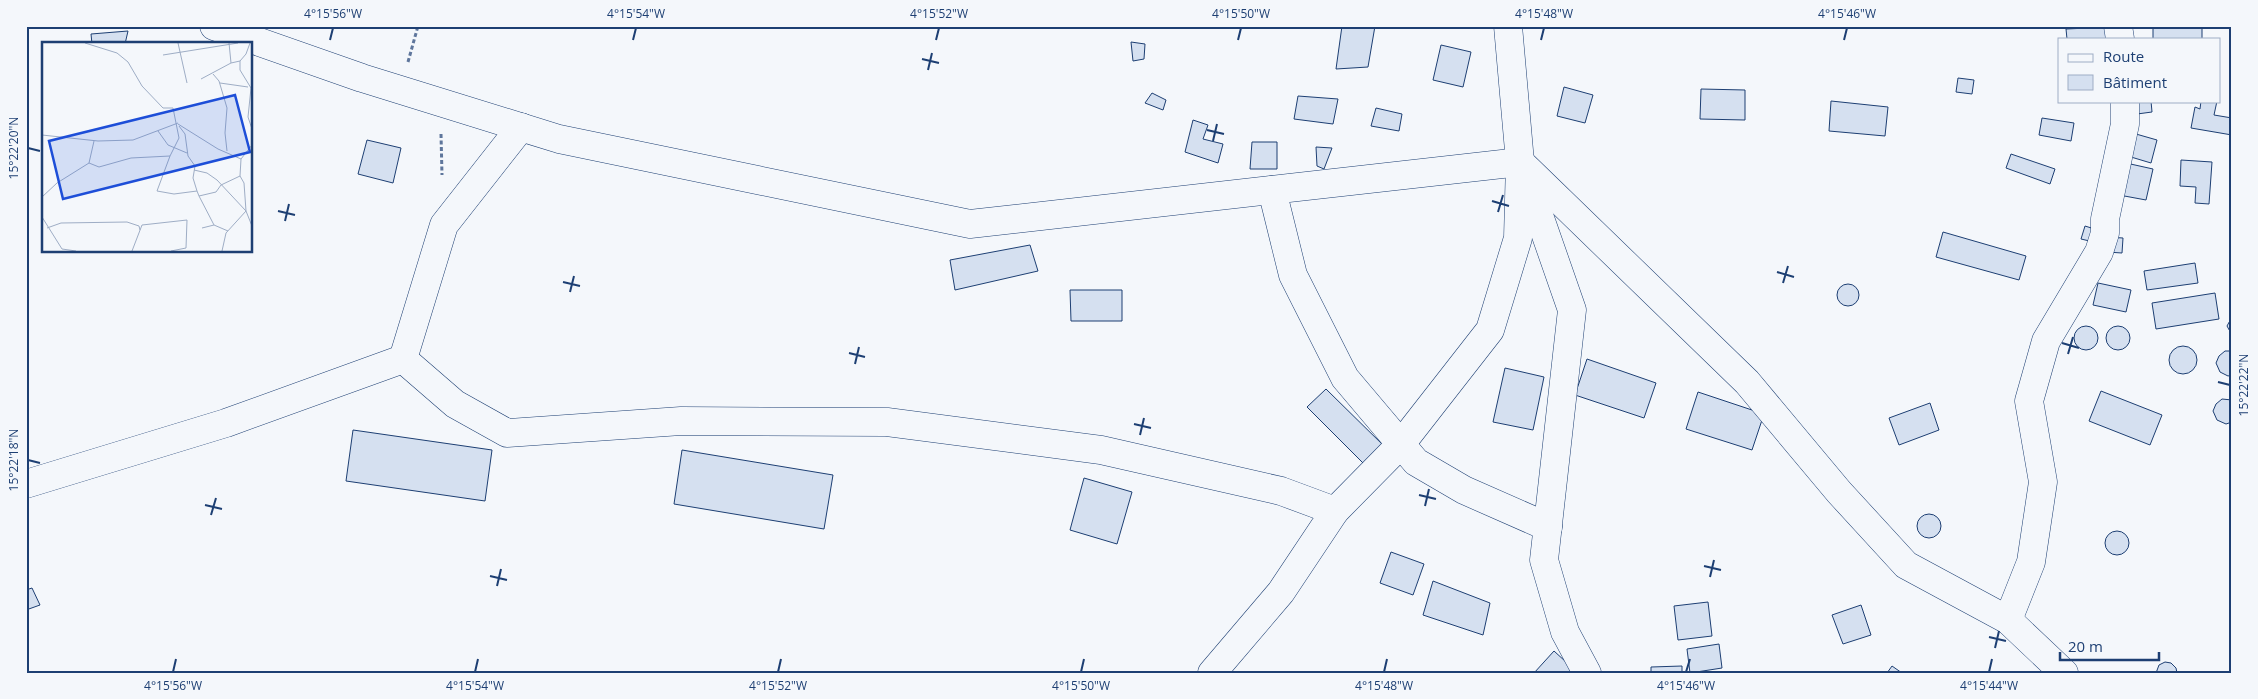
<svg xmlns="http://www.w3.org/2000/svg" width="2258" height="699" font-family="'Open Sans',sans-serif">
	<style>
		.building { fill: #d5e0f0; stroke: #1d3f73 }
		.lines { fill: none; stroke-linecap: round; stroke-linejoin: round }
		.minor-casing { stroke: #1d3f73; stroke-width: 29 }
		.path { stroke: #5e769c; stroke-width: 3; stroke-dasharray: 4 2.5; stroke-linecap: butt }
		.minor { stroke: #f4f7fb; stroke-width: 28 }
		.ticks { fill: none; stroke: #1d3f73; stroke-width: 2 }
		.inset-road { fill: none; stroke: #9eadc5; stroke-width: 1 }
		.view { fill: #1d4ed8; fill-opacity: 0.15; stroke: #1d4ed8; stroke-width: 2.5 }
		.inset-edge { fill: none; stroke: #1d3f73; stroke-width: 2.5 }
		.neatline { fill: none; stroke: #1d3f73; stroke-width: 2 }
		.ticks-label { font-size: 12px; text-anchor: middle; fill: #1d3f73 }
	</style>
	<rect width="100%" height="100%" fill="#f4f7fb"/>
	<g class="building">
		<polygon points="1342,26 1375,26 1368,67 1336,69"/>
		<rect x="2153" y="26" width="49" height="13"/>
		<polygon points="2110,27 2111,39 2067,39 2066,29"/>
		<polygon points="128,31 125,44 92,44 91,34"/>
		<polygon points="1131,42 1145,44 1144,59 1133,61"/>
		<polygon points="1441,45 1471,52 1463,87 1433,80"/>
		<polygon points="1958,78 1974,80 1972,94 1956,92"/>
		<polygon points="1564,87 1593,95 1585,123 1557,116"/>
		<polygon points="1701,89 1745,90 1745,120 1700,119"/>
		<polygon points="1152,93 1166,100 1163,110 1145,103"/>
		<polygon points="1298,96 1338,99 1333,124 1294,119"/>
		<polygon points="1831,101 1888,107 1885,136 1829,131"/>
		<polygon points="2136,101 2151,101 2152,112 2137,114"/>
		<polygon points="2201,101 2217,101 2214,115 2232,118 2232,135 2191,128 2195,107 2200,109"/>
		<polygon points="1376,108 1402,114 1399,131 1371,126"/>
		<polygon points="2042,118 2074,123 2071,141 2039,135"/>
		<polygon points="1193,120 1208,125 1203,139 1223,144 1218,163 1185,152"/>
		<polygon points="2136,134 2157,140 2151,163 2131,157"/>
		<polygon points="367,140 401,148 393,183 358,174"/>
		<polygon points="1252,142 1277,142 1277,169 1250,169"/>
		<polygon points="1316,147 1332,148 1324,169 1317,166"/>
		<polygon points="2011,154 2055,169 2050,184 2006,168"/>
		<polygon points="2181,160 2212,162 2209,204 2195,203 2196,187 2180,186"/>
		<polygon points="2126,163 2153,169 2146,200 2119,195"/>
		<polygon points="2085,226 2101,231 2098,243 2081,239"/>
		<polygon points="1943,232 2026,256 2019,280 1936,257"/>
		<polygon points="2108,237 2123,238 2122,253 2107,252"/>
		<polygon points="1030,245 1038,271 955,290 950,260"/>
		<polygon points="2195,263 2198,283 2147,290 2144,271"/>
		<polygon points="2098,283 2131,290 2126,312 2093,305"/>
		<circle cx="1848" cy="295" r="11"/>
		<polygon points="1070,290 1122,290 1122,321 1071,321"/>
		<polygon points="2215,293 2219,319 2156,329 2152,303"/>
		<polygon points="2232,317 2232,335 2227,326"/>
		<circle cx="2118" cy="338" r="12"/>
		<circle cx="2086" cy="338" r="12"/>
		<circle cx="2183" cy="360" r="14"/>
		<polygon points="2225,351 2232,351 2232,375 2228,376 2220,372 2216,363 2219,356"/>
		<polygon points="1587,359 1656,383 1644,418 1575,395"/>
		<polygon points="1505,368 1544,377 1533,430 1493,422"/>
		<polygon points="1326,389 1386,448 1367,467 1307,407"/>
		<polygon points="2101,391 2162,415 2150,445 2089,421"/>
		<polygon points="1698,392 1764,414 1752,450 1686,429"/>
		<polygon points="2222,399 2232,400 2232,422 2226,424 2217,420 2213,411 2216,404"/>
		<polygon points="1930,403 1939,430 1899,445 1889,418"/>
		<polygon points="353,430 492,450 485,501 346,481"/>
		<polygon points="682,450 833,475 824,529 674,504"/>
		<polygon points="1084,478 1132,492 1117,544 1070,530"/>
		<circle cx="1929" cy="526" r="12"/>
		<circle cx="2117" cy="543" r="12"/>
		<polygon points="1391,552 1424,564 1413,595 1380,583"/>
		<polygon points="1433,581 1490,603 1483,635 1423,615"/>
		<polygon points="32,588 40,605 26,610 26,590"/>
		<polygon points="1708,602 1712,636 1678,640 1674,606"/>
		<polygon points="1861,605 1871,635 1843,644 1832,615"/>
		<polygon points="1719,644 1722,668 1690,673 1687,649"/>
		<polygon points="1554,651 1578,673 1534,673"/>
		<polygon points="2165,662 2171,663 2176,668 2177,673 2156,673 2159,665"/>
		<polygon points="1682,666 1682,673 1651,673 1651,667"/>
		<polygon points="1892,666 1902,673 1887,673"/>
	</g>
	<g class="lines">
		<g class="minor-casing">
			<g id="minor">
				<polyline points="214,26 362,78 559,139 970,224 1520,162"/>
				<polyline points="2118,26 2120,39"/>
				<polyline points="1520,162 1747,382 1839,492 1906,565 2008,620 2064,673"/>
				<polyline points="1526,178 1572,310 1544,560 1565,632 1587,673"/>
				<polyline points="1272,190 1293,275 1345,378 1416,462 1464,490 1548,527"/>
				<polyline points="403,359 455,404 507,433 681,421 887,422 1101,450 1281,491 1335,511 1281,592 1212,673"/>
				<polyline points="26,484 226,423 403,359 444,225 521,127"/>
				<polyline points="1335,511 1401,444 1490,330 1518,238 1520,162 1508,26"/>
				<polyline points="2008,620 2031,562 2043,482 2029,401 2046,341 2099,252 2105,233 2105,219 2125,124 2125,101"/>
			</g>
		</g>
		<g class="path">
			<polyline points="408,62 418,26"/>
			<polyline points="441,134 442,175"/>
		</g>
		<use href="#minor" class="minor"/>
	</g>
	<path class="ticks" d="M 330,40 L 333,28M 633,40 L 636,28M 936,40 L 939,28M 1238,40 L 1241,28M 1541,40 L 1544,28M 1844,40 L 1847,28M 922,59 L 939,63M 928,70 L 932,53M 1207,130 L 1224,134M 1213,141 L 1217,124M 28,148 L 40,151M 1492,201 L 1509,206M 278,211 L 295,215M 1498,212 L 1503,195M 285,221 L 289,204M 1777,272 L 1794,277M 563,282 L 580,286M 1783,283 L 1788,266M 570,292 L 574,276M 2062,343 L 2079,348M 849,353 L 865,357M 2068,354 L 2073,337M 855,364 L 859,347M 2218,382 L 2230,385M 1134,424 L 1151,428M 1140,435 L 1144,418M 28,460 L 40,463M 1419,495 L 1436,499M 205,505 L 222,509M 1425,506 L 1429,489M 211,515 L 216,498M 1704,566 L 1721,570M 490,576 L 507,580M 1710,577 L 1714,560M 497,586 L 501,569M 1989,637 L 2006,641M 1995,648 L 1999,631M 173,672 L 176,659M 475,672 L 478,659M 778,672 L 781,659M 1081,672 L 1084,659M 1384,672 L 1387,659M 1686,672 L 1690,659M 1989,672 L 1992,659"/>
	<g transform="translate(42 42)">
		<rect width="210" height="210" fill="#f4f7fb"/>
		<path class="inset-road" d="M 43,1 L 75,11 L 86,20 L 100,44 L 121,66 L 131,66 L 137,96 L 128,114M 136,1 L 145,41M 121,13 L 196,1M 198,19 L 198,28 L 209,46M 189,21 L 198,19 L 204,12 L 208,1M 171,32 L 177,39 L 185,66 L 183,91 L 185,109M 159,37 L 189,21 L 187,1M 178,41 L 206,45M 209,46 L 206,75 L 210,87M 136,82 L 176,107 L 199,117 L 198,134 L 202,141 L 204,169 L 210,184M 137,84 L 143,92 L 146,114 L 153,124 L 151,136 L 155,149M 116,89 L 126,103 L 145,111M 0,93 L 56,99 L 91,98 L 136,81M 199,117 L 210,103M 47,121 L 57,125 L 89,116 L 128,114 L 115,149 L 132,152 L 155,149 L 157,154M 152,128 L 165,131 L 175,138 L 204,169 L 184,191 L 180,209M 0,155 L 15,141 L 47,121 L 52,99M 0,175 L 20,207 L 34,209M 172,183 L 157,154 L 174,150 L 179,143 L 198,134M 5,186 L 19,181 L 85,180 L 97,184 L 98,188M 160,186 L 172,183 L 186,189M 90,209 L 100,183 L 145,178 L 144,206 L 129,209"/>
		<path class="view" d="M 193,53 L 208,110 L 21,157 L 7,99 Z"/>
		<rect width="210" height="210" class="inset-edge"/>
	</g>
	<rect width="2258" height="699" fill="none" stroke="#f4f7fb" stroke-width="55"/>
	<rect x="2058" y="38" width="162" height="65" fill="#f4f7fb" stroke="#9eadc5"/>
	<rect x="2068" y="54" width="25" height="8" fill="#f4f7fb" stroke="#9eadc5"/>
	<text x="2103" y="62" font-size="15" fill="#1d3f73">Route</text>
	<rect x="2068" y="75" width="25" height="15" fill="#d5e0f0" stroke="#9eadc5"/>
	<text x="2103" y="88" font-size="15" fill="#1d3f73">Bâtiment</text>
	<path d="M2060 652v8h99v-8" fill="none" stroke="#1d3f73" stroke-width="2.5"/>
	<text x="2068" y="652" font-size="15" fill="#1d3f73" stroke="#f4f7fb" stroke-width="4" paint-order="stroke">20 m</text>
	<rect x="28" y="28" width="2202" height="644" class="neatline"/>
	<g class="ticks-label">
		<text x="333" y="18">4°15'56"W</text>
		<text x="636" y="18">4°15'54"W</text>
		<text x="939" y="18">4°15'52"W</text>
		<text x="1241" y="18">4°15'50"W</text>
		<text x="1544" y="18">4°15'48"W</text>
		<text x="1847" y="18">4°15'46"W</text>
		<text transform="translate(14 148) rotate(-90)" y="4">15°22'20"N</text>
		<text transform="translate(2244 385) rotate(-90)" y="4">15°22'22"N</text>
		<text transform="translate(14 460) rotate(-90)" y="4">15°22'18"N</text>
		<text x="173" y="690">4°15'56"W</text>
		<text x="475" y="690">4°15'54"W</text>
		<text x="778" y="690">4°15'52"W</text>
		<text x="1081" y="690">4°15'50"W</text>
		<text x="1384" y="690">4°15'48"W</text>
		<text x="1686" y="690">4°15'46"W</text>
		<text x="1989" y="690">4°15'44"W</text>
	</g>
</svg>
